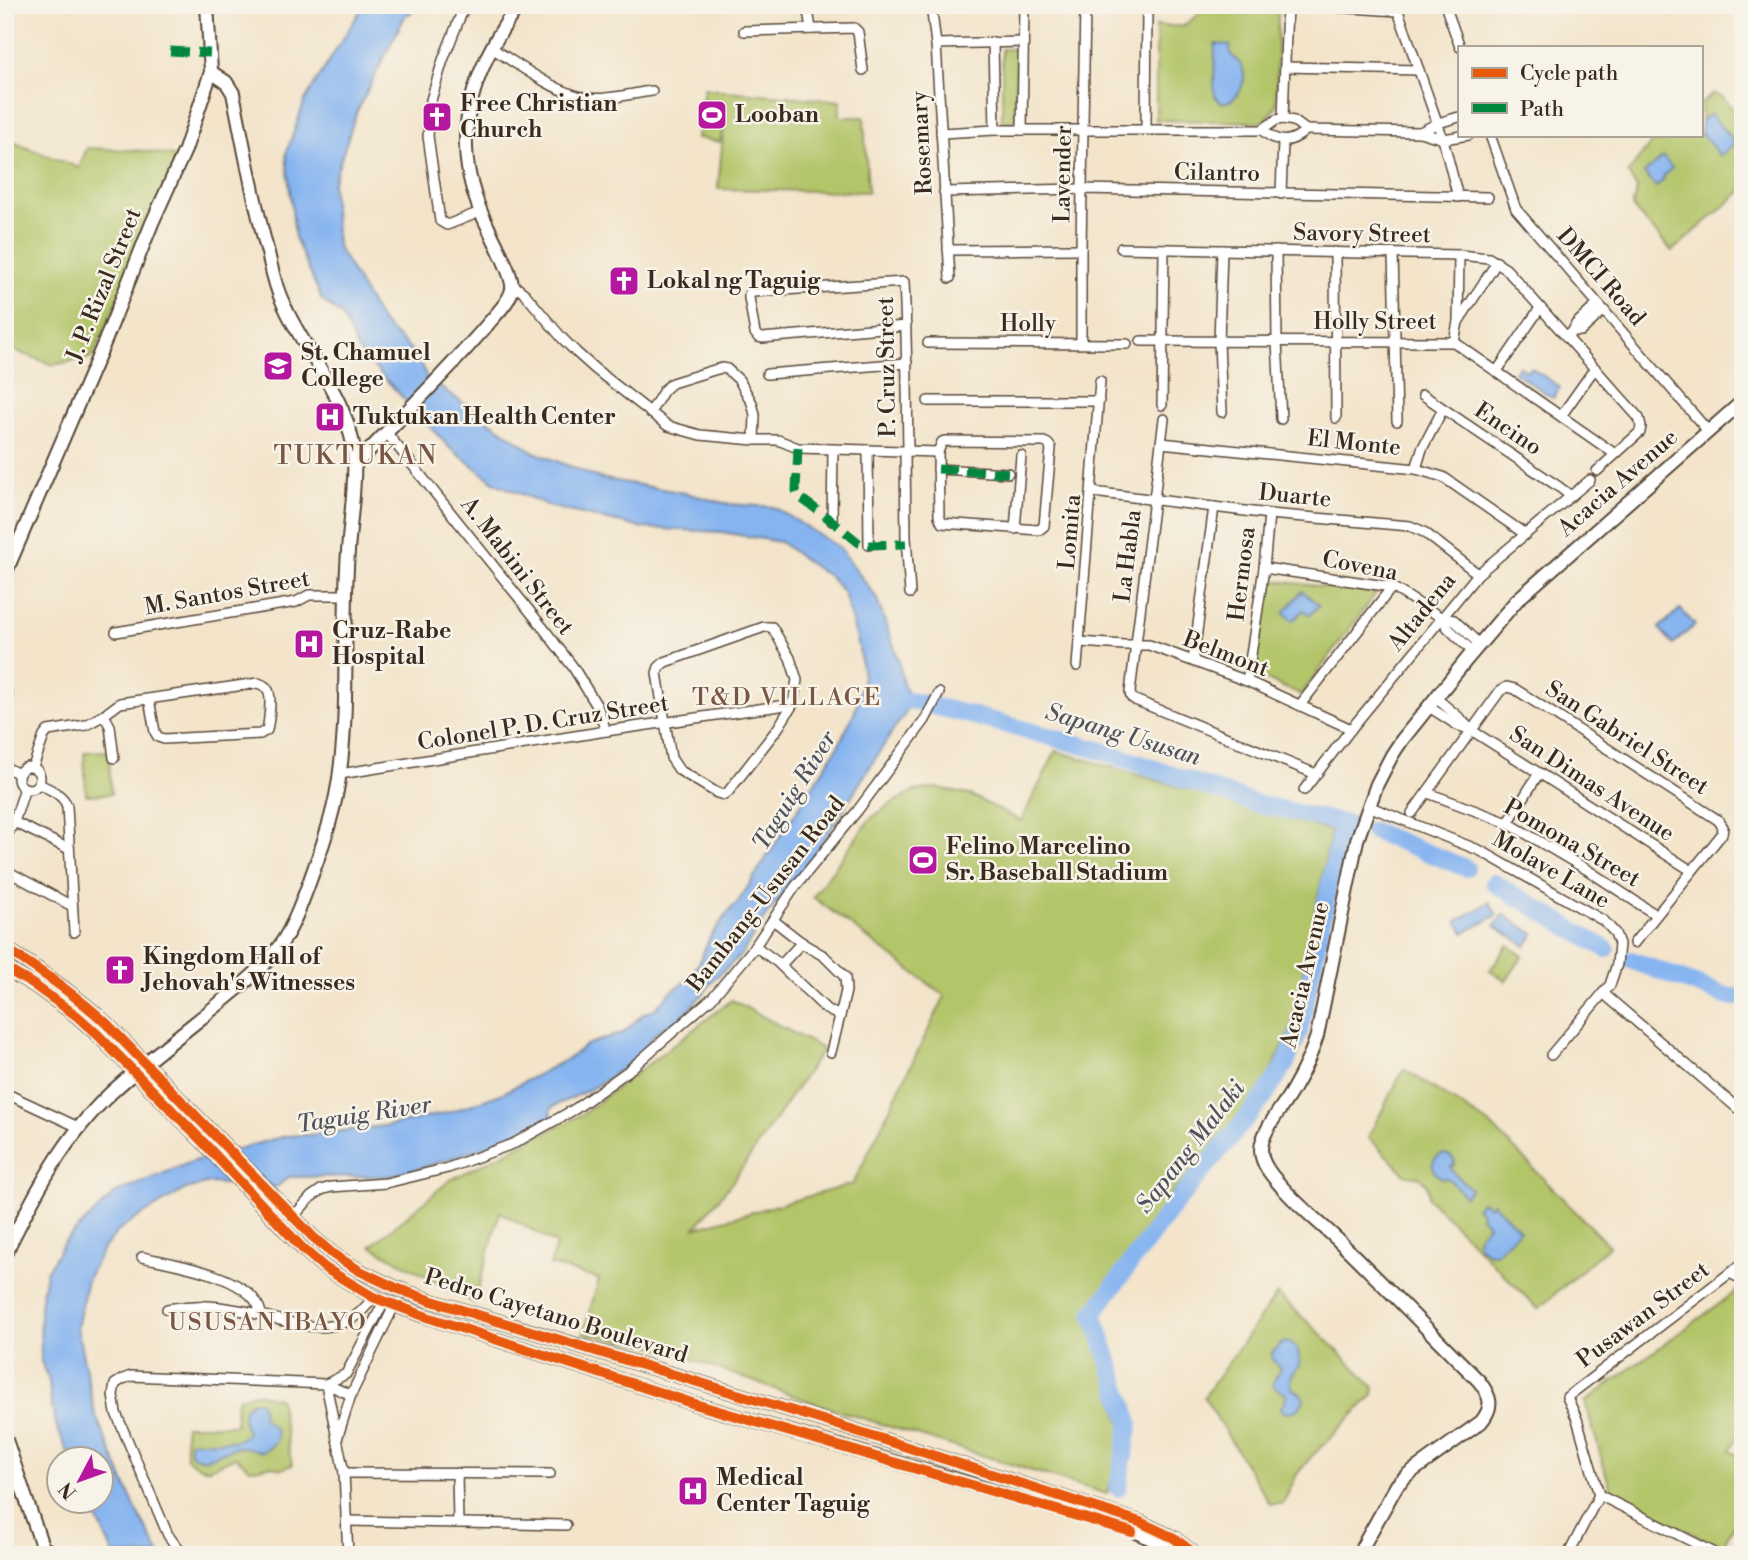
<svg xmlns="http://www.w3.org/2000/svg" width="1748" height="1560" font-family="'Libre Bodoni',serif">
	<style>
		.green { fill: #b3c569; stroke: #777844; stroke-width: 2 }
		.water { fill: #85b4f0; stroke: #606f87; stroke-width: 2 }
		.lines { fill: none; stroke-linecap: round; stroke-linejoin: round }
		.river { stroke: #85b4f0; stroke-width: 18 }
		.street-casing { stroke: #574638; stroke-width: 12 }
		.secondary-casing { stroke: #574638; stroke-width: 16 }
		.street { stroke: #fff; stroke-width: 9 }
		.secondary { stroke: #fff; stroke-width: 12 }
		.quiet { stroke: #00873e; stroke-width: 9; stroke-dasharray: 18 9; stroke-linecap: butt }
		.cycleway-casing { stroke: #f7f3e8; stroke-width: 15 }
		.cycleway { stroke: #e8590c; stroke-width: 10 }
		.labels { text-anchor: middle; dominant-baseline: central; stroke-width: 5; stroke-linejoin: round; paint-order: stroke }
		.poi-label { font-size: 23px; font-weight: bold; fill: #3b2a1e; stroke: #f7f3e8; text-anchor: start }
		.street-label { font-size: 23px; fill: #3b2a1e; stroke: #f7f3e8 }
		.neighbourhood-label { font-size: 24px; letter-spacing: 2px; fill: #795643; stroke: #f7f3e8 }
		.water-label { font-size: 24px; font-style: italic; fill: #51535d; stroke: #f7f3e8 }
		.quarter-label { font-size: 26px; letter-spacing: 2px; fill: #795643; stroke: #f7f3e8 }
	</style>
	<rect width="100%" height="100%" fill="#f7f3e8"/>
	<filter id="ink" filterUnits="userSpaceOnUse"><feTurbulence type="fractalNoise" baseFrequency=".0143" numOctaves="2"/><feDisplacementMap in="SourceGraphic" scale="14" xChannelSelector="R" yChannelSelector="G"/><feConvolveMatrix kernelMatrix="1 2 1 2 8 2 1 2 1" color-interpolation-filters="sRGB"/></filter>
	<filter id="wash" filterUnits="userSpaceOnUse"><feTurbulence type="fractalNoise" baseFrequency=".00686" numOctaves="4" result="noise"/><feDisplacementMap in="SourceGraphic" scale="28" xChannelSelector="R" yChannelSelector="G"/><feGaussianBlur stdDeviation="1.57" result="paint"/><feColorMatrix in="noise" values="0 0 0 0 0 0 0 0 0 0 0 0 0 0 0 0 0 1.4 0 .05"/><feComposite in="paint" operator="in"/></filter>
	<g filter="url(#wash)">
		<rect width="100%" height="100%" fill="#f3e4ca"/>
		<g class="green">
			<polygon points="1199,5 1278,5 1276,107 1263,122 1156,120 1156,26 1183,26 1199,14"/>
			<polygon points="1002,49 1016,49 1015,121 1002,122"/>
			<polygon points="704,88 727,91 840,101 840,117 864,117 868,192 718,189 725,113 720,142 697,138"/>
			<polygon points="1713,94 1723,97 1743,122 1743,190 1672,251 1632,207 1637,189 1628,173 1651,143 1664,140 1670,135 1701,135 1701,104"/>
			<polygon points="5,139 79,168 87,148 145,151 178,157 93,357 53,365 5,347"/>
			<polygon points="1269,580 1376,593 1301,695 1253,674"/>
			<polygon points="109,751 111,794 86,795 84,752"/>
			<polygon points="1056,751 1331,831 1292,1027 1265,1085 1218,1145 1174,1191 1087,1314 1123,1430 1119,1457 1107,1494 823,1406 654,1346 583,1334 599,1279 550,1265 556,1244 500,1212 474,1303 371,1246 450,1180 583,1114 732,1000 823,1049 733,1181 695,1228 853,1184 945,996 813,897 870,819 892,803 914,791 937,788 970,795 1021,821"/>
			<polygon points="1508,945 1523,956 1506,981 1490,970"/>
			<path d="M 1404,1069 L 1492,1126 L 1609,1246 L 1538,1309 L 1428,1198 C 1430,1182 1421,1175 1406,1175 L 1368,1137 Z"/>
			<polygon points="1741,1288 1743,1289 1743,1426 1730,1451 1743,1458 1743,1507 1722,1548 1612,1494 1585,1402"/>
			<polygon points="1277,1294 1323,1336 1374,1387 1373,1395 1311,1457 1297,1474 1283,1504 1270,1504 1204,1397"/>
			<path d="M 255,1393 L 279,1398 L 292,1465 L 281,1469 C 268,1462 264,1469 250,1469 L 236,1457 C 213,1466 206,1477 186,1457 L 185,1425 L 232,1425 L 237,1424 C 234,1414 235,1407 238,1398 Z"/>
		</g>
		<g class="water">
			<polygon points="364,5 416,5 410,14 406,14 357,111 332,185 337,246 382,323 419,357 427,378 534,452 599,478 685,493 728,504 774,507 840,548 876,597 898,658 903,684 909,695 905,714 894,729 808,865 768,913 741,955 714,979 704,993 680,1019 673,1025 663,1027 653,1036 646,1048 637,1059 589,1090 552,1107 550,1112 552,1117 529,1132 428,1166 390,1176 289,1177 276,1187 210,1183 186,1189 137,1218 117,1232 102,1251 87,1279 77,1328 95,1414 135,1507 160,1555 114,1555 89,1501 102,1500 102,1458 70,1458 57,1427 51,1404 49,1381 41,1361 40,1306 46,1272 65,1241 115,1193 194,1161 285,1136 309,1135 392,1125 450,1112 501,1094 571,1057 586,1045 623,1033 643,1014 655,1009 671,992 684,983 699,963 710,937 729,911 738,902 837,748 854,714 863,676 859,647 844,593 829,576 820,571 780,542 722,532 643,528 552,507 495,483 450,448 358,350 342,316 322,300 295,238 286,154 305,100"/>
			<path d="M 1215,44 L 1230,45 L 1231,55 C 1236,59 1241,63 1243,69 C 1247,84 1237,103 1221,103 L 1215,96 L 1214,90 Z"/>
			<polygon points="1710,114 1735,143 1720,156 1701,133 1701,121"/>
			<polygon points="1663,157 1672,168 1663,177 1664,179 1656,187 1644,173"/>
			<polygon points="1519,366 1527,371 1530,367 1560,387 1553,398 1514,372"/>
			<polygon points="1302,591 1319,605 1310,615 1303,610 1293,621 1284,613"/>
			<polygon points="1680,609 1695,625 1673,644 1659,628"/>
			<polygon points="1490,902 1497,915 1464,933 1457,921"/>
			<polygon points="1503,914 1534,934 1526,946 1495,926"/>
			<path d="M 1442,1154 C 1449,1154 1454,1157 1455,1164 L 1451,1167 L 1452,1171 L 1471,1189 L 1465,1196 L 1449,1179 L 1440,1177 L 1434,1172 C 1431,1163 1433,1158 1442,1154 Z"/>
			<path d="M 1483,1201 L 1489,1207 L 1493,1203 L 1520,1230 L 1496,1253 C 1487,1254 1472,1246 1479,1235 C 1482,1231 1485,1228 1488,1225 L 1480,1216 L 1482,1213 L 1476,1207 Z"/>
			<path d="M 1287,1342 C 1301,1349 1298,1351 1300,1365 C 1293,1373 1288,1378 1293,1390 L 1299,1392 L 1304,1398 C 1302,1408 1295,1412 1286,1413 L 1282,1411 L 1281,1407 L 1285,1401 L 1286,1394 L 1276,1388 L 1273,1384 L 1280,1368 L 1272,1359 L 1272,1353 L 1280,1344 Z"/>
			<path d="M 253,1401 L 259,1401 L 262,1405 L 263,1419 C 281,1430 282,1441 263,1452 C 257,1451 249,1447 242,1447 C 224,1446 206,1469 190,1452 L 190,1441 L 233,1441 C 239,1440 243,1438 247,1433 C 243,1422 239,1407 253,1401 Z"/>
		</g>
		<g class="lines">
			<g class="river">
				<polyline points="886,697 920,703 974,716 1106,752 1253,803 1351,825"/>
				<polyline points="1373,831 1466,868"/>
				<polyline points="1494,883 1606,949"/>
				<polyline points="1631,960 1729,997 1743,997"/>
				<polyline points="1118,1488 1130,1422 1093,1314 1169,1211 1263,1098 1285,1065 1300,1029 1342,823"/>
			</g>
		</g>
	</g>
	<g filter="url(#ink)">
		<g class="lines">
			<g class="street-casing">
				<g id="street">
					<polyline points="467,5 462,12 443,60 431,100 428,136 440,221 447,225 480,212"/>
					<polyline points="804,5 809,16 811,29"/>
					<polyline points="931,5 936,44 950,278"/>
					<polyline points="1302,5 1398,11"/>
					<polyline points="1396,5 1443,139 1458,197"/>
					<polyline points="1445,5 1460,47"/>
					<polyline points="744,31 854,28 858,32 863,70"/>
					<polyline points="993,42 995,130"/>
					<polyline points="936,44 1023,42"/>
					<path d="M 492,48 C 517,64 558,94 587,98 C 604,101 634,93 652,91"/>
					<polyline points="1285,67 1419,70"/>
					<polyline points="1283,119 1287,5"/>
					<path d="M 1283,119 L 1294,121 L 1306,130 C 1291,144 1278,144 1262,130 L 1276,120 Z"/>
					<polyline points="1146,129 1147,5"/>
					<polyline points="1022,130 1024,5"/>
					<polyline points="1306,130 1420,132 1443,139 1469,135"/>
					<polyline points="1420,132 1438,123 1459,117"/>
					<polyline points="941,133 995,130 1262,130"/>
					<polyline points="1490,135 1516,209 1708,431"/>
					<polyline points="944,192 1082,189 1488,197"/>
					<polyline points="1281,194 1283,141"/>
					<polyline points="1121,248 1459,255 1489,258 1506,269 1639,418 1641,426 1640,432 1597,471"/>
					<polyline points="948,250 1081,249"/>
					<polyline points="1222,250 1219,342 1222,412"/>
					<polyline points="1276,251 1277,341 1281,419"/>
					<polyline points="1335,252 1336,418"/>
					<polyline points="1393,253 1397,421"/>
					<polyline points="511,283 525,294 562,338 576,352 595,369 668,426 700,435 754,440 778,440 798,448 938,452"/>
					<polyline points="1458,322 1497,262"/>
					<path d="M 906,326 L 762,338 L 758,337 L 755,333 L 749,298 L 749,294 L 753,292 L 904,282 C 907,338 907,394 908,451"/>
					<polyline points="1573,331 1581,331 1604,310"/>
					<polyline points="1567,337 1573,331 1576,324 1598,304"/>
					<polyline points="1141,341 1454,342 1615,454"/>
					<polyline points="1454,342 1458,322 1459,255"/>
					<polyline points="928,343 1127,344"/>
					<polyline points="1081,343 1081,249 1085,5"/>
					<polyline points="1497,371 1540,308"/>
					<polyline points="767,374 907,363"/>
					<polyline points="1423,395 1559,487 1571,496"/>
					<polyline points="928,401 1099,401"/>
					<polyline points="1162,405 1164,249"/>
					<polyline points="650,413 664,390 672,383 714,370 722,368 727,369 739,380 752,403 755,415 754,440"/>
					<polyline points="1561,416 1595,368"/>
					<polyline points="1164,419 1130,692 1131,697 1135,700 1316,774"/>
					<polyline points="386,432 544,629 573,667 597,706 606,731"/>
					<polygon points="945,441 1044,442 1048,444 1051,448 1044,526 1039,530 942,523 939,516 938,452 942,442"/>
					<polyline points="1161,443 1416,469 1443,477 1525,534"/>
					<polyline points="868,450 869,545"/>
					<polyline points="905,451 906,538 910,593"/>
					<polyline points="938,469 1008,473"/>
					<polyline points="1416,469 1422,449 1443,409"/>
					<polyline points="1093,492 1269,514 1410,526 1424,532 1478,574"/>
					<polyline points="832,521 833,450"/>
					<polyline points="1015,529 1021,456"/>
					<polyline points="1264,568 1392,587 1442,618 1454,620 1479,644"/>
					<polyline points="1442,618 1448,628 1473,652"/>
					<polygon points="764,627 772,627 790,658 797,680 793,704 778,728 728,792 724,795 717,793 679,770 671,758 657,673 659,667 665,662"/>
					<polyline points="116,632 296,602 309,595 346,595"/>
					<polyline points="1079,642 1124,645 1149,645 1247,681 1351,729"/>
					<polyline points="1193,661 1214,507"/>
					<polyline points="1077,666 1100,381"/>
					<polyline points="1247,681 1264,568 1269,514"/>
					<path d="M 5,686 C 8,697 10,706 5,717"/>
					<polyline points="1436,698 1461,719 1470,729"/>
					<polyline points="1300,705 1392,587"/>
					<polyline points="1429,707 1457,725 1471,730 1539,773 1692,871"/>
					<polyline points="104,715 110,726 114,758"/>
					<circle cx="29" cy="778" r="11"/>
					<polyline points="5,767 19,774"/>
					<path d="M 33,767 L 44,736 L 48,731 L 86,725 L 104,715 L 120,703 L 258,683 C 263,685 265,685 268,690 C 272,697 269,721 267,730 L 260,734 L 164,739 L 158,737 L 155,732 L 149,699"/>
					<polyline points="340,774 606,731 793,704"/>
					<path d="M 39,784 C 49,789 63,794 67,806 L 74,932"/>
					<polyline points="1304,790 1351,729 1478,574 1590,480"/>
					<polyline points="1428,793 1508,823 1586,869 1656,915"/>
					<polyline points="1368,806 1481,851 1604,921 1615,933 1619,944 1617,964 1610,985 1551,1055"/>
					<polyline points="1412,813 1500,691 1507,687 1515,689 1718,820 1723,827 1722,834 1634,943"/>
					<polyline points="14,822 69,849"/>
					<polyline points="1508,823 1539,773"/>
					<polyline points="5,839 14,822 25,788"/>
					<polyline points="5,870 72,906"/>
					<polyline points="773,920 805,945 824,956 845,977 846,991 840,1016"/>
					<polyline points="755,946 777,962 826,1009 840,1016 831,1052"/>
					<polyline points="781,965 802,942"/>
					<polyline points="1603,993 1743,1113"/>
					<polyline points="5,1093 78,1127"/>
					<polyline points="293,1217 311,1197 321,1190 331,1187 386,1183 448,1168 515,1143 575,1109 628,1071 712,998 753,949 795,887 858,810 925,720 939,693"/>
					<path d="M 142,1257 C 172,1264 257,1276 261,1315"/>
					<polyline points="1730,1273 1743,1280"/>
					<path d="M 167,1309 C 176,1308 185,1306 194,1306 C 211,1305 228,1308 244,1311 C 290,1320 340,1348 373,1297"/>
					<polyline points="337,1439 351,1395 394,1306"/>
					<polyline points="344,1473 550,1474"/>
					<polyline points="457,1473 458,1523"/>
					<polyline points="1599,1495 1577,1419 1567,1397 1743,1263"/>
					<polyline points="1599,1495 1719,1555"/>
					<polyline points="347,1521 566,1525"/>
					<polyline points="42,1546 48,1548 55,1555"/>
					<polyline points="184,1555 176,1546 168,1535 116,1413 113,1395 115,1384 123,1379 131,1376 326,1384 351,1395"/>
					<polyline points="348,1555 344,1473 326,1384 346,1374 384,1302"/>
					<polyline points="1568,1555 1599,1495"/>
				</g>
			</g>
			<g class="secondary-casing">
				<g id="secondary">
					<path d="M 356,464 C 400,418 446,373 488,324 C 495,315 510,302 512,289 C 514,276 493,239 487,225 C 475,201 467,175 466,148 C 464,98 489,44 519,5"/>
					<polyline points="5,574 105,341 152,223 185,150 211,72 207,5"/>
					<path d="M 5,948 C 41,971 76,995 107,1024 L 313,1237 L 334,1255 L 360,1271 L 396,1288 L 432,1301 L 829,1422 L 1140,1522 L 1174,1538 L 1196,1555"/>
					<polyline points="5,968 34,985 77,1016 97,1034 203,1142 303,1249 325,1268 373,1297 427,1317 698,1405 1139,1533 1157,1542 1178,1555"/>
					<path d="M 5,1254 C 34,1195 64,1136 113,1091 C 147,1060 184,1032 220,1003 C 242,985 264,968 281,944 C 295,923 304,897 313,872 C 325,839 336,806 340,771 C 349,704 343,636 347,568 C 348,544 351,520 353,496 C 354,478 356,461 353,444 C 342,390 304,351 283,303 C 275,287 272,270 268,253 C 253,200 244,146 233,93 L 226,82 L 211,72"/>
					<polyline points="5,1437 42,1546 38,1555"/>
					<path d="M 1358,1555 L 1397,1485 L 1407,1475 L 1481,1422 C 1494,1406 1491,1397 1479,1381 C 1434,1336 1389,1290 1343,1245 C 1323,1225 1300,1208 1281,1186 C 1273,1177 1261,1164 1261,1150 C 1261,1131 1284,1106 1293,1089 C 1303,1072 1311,1055 1317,1036 L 1357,840 L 1377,784 L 1392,755 L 1402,740 L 1467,659 L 1517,600 L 1743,401"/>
				</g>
			</g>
			<use href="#street" class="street"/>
			<use href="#secondary" class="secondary"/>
			<g class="quiet">
				<polyline points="170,51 210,53"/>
				<polyline points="798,448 796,490 798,496 832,521 859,543 869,545 906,544"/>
				<polyline points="938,469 1008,473"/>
			</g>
			<g class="cycleway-casing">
				<g id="cycleway">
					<path d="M 5,948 C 41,971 76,995 107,1024 L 313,1237 L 334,1255 L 360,1271 L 396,1288 L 432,1301 L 829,1422 L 1140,1522 L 1174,1538 L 1196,1555"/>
					<polyline points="5,968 34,985 77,1016 97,1034 203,1142 303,1249 325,1268 373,1297 427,1317 698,1405 1132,1532"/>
				</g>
			</g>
			<use href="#cycleway" class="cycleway"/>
		</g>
	</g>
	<defs>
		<g id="stadium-square" transform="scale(1.575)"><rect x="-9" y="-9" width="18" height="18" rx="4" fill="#b5179e" stroke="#f7f3e8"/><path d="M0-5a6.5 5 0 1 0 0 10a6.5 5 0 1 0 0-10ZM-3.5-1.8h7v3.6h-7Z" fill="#fff"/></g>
		<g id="church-square" transform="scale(1.575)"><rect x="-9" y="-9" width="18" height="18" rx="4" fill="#b5179e" stroke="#f7f3e8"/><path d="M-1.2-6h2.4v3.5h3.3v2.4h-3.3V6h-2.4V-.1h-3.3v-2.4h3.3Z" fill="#fff"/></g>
		<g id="university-square" transform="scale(1.575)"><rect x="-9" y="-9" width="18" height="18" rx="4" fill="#b5179e" stroke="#f7f3e8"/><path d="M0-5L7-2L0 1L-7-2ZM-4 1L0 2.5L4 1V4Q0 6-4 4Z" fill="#fff"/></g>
		<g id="hospital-square" transform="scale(1.575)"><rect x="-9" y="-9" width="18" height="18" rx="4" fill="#b5179e" stroke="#f7f3e8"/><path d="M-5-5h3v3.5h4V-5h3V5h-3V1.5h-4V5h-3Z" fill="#fff"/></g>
	</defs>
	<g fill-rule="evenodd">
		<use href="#stadium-square" x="712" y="115"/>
		<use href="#church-square" x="437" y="117"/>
		<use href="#church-square" x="624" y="281"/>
		<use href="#university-square" x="278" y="366"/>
		<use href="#hospital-square" x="330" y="417"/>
		<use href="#hospital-square" x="309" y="644"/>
		<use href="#stadium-square" x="923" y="860"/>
		<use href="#church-square" x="120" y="970"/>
		<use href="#hospital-square" x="693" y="1491"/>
	</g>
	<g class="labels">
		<g class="poi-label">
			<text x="460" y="104">Free Christian<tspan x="460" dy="26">Church</tspan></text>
			<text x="735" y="115">Looban</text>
			<text x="647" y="281">Lokal ng Taguig</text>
			<text x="301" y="353">St. Chamuel<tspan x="301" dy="26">College</tspan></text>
			<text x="353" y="417">Tuktukan Health Center</text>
			<text x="332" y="631">Cruz-Rabe<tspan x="332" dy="26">Hospital</tspan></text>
			<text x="946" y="847">Felino Marcelino<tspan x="946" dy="26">Sr. Baseball Stadium</tspan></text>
			<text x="143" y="957">Kingdom Hall of<tspan x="143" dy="26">Jehovah's Witnesses</tspan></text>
			<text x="716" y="1478">Medical<tspan x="716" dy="26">Center Taguig</tspan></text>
		</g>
		<g class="street-label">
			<text transform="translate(922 143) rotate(-93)">Rosemary</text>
			<text transform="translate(1217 173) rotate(1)">Cilantro</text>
			<text transform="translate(1063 174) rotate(-89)">Lavender</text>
			<text transform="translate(1362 234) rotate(1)">Savory Street</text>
			<text transform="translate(1601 277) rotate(49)">DMCI Road</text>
			<text transform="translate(104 285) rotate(-68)">J. P. Rizal Street</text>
			<text x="1375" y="322">Holly Street</text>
			<text x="1028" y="324">Holly</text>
			<text transform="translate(887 367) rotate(-91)">P. Cruz Street</text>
			<text transform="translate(1508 429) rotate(34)">Encino</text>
			<text transform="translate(1354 443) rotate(6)">El Monte</text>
			<text transform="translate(1618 483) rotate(-41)">Acacia Avenue</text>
			<text transform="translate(1295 496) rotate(6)">Duarte</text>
			<text transform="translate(1070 532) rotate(-85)">Lomita</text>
			<text transform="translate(1128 556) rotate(-83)">La Habla</text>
			<text transform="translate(517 566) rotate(52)">A. Mabini Street</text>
			<text transform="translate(1360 566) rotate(11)">Covena</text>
			<text transform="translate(1242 574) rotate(-83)">Hermosa</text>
			<text transform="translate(227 593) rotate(-10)">M. Santos Street</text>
			<text transform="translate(1422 612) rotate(-51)">Altadena</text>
			<text transform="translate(1226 654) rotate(21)">Belmont</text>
			<text transform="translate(543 723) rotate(-9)">Colonel P. D. Cruz Street</text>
			<text transform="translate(1627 738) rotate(33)">San Gabriel Street</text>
			<text transform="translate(1592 784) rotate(33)">San Dimas Avenue</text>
			<text transform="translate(1572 843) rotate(30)">Pomona Street</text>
			<text transform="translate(1551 870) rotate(30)">Molave Lane</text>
			<text transform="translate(766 894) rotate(-52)">Bambang-Ususan Road</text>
			<text transform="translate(1305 975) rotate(-77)">Acacia Avenue</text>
			<text transform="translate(1643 1315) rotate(-37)">Pusawan Street</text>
			<text transform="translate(556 1316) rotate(17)">Pedro Cayetano Boulevard</text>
		</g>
		<g class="neighbourhood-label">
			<text x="787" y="698">T&amp;D VILLAGE</text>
			<text x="268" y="1323">USUSAN IBAYO</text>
		</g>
		<g class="water-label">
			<text transform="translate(1123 735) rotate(17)">Sapang Ususan</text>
			<text transform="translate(795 791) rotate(-58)">Taguig River</text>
			<text transform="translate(364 1115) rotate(-9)">Taguig River</text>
			<text transform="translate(1191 1147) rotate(-52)">Sapang Malaki</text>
		</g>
		<g class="quarter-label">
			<text x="356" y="456">TUKTUKAN</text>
		</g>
	</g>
	<rect width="1748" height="1560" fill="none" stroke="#f7f3e8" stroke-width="28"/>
	<rect x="1458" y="46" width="245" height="91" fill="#f7f3e8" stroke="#aca397" stroke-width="2"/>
	<rect x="1472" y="68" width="35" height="10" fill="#e8590c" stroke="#aca397" stroke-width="2"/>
	<text x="1520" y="80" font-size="21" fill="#3b2a1e">Cycle path</text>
	<rect x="1472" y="103" width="35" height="10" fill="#00873e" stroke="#aca397" stroke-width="2"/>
	<text x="1520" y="116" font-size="21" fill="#3b2a1e">Path</text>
	<g transform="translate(80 1480) rotate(229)"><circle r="33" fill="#f7f3e8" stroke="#aca397" stroke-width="2"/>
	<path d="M0-5L12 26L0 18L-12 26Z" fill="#b5179e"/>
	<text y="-10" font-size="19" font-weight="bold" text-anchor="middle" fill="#3b2a1e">N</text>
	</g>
</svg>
